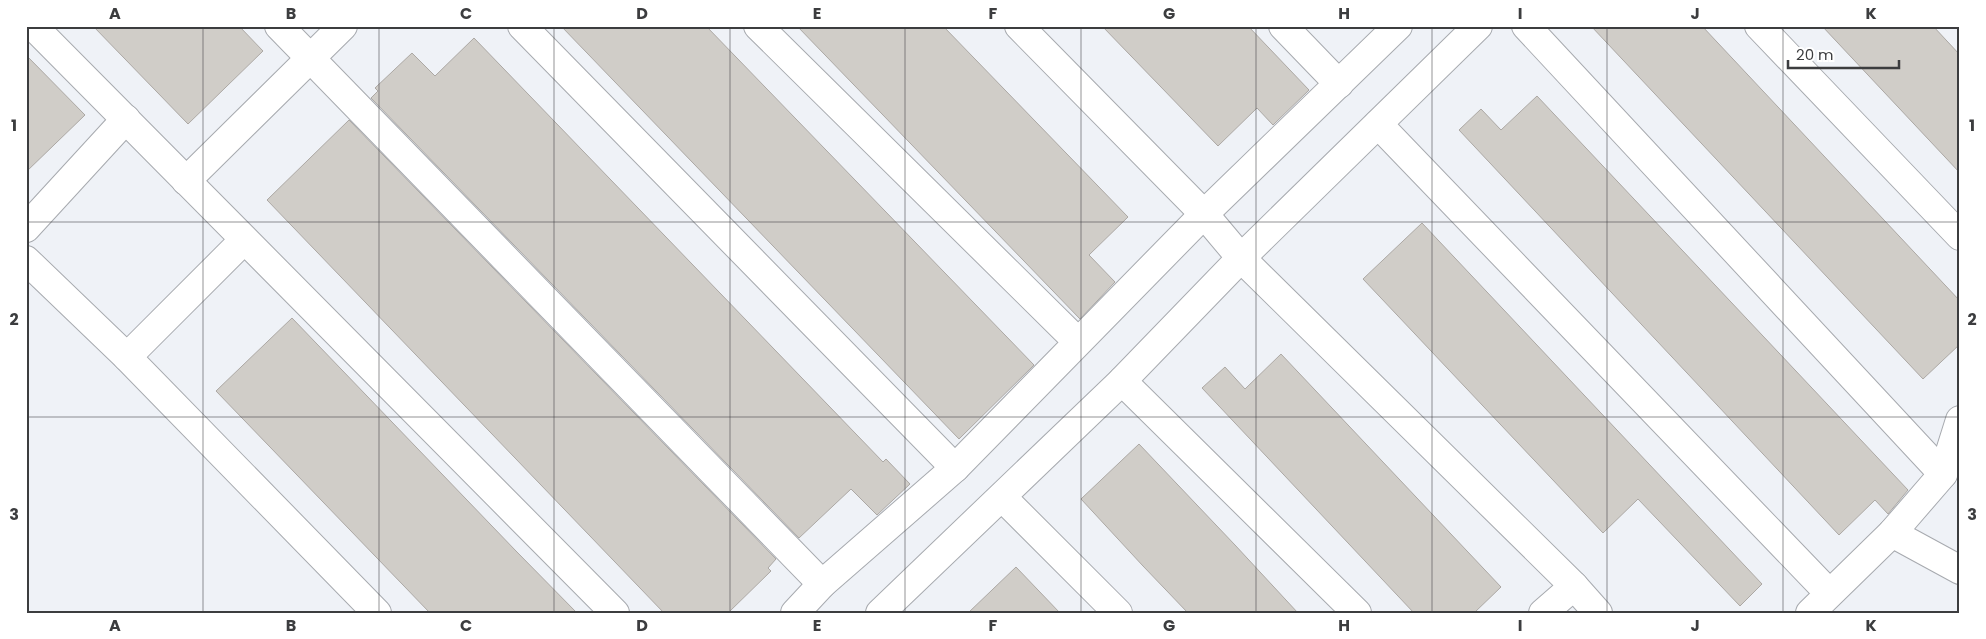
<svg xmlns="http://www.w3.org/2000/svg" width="1986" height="639" font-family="Poppins,sans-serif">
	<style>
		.building { fill: #d0cdc8; stroke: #aca8a4 }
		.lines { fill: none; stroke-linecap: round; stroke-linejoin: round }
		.minor-casing { stroke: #a7aaaf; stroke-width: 30 }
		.minor { stroke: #fff; stroke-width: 28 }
		.grid { fill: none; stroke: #3c3d3f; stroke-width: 1; stroke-opacity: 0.55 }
		.neatline { fill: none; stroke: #3c3d3f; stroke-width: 2 }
		.grid-label { font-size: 16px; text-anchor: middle; font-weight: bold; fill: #3c3d3f }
	</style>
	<rect width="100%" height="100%" fill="#eff2f7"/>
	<g class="building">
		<polygon points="93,26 239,26 263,51 188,124"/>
		<polygon points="561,26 706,26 1034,365 959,439"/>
		<polygon points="797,26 943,26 1128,217 1089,255 1115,282 1080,319"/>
		<polygon points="1102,26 1248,26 1309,90 1273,125 1257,108 1218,146"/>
		<polygon points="1591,26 1702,26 1960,301 1960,344 1923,379"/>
		<polygon points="1822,26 1933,26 1960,55 1960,173"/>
		<polygon points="474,38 883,462 886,459 910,484 877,515 851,489 799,538 371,98 378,91 375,88 412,53 435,76"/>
		<polygon points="26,55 85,115 26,172"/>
		<polygon points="1537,96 1908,490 1888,514 1875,500 1839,535 1459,130 1481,109 1501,130"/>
		<polygon points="349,120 776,559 768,568 771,571 728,613 664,613 267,200"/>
		<polygon points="1422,223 1762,584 1740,606 1638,499 1603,533 1363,279"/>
		<polygon points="292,318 516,551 577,613 430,613 216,391"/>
		<polygon points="1281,354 1501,587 1474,613 1414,613 1202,388 1225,367 1245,389"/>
		<polygon points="1139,444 1235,545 1298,613 1188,613 1143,566 1081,499"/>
		<polygon points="1016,567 1060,613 968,613"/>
	</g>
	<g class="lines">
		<g class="minor-casing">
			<g id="minor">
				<polyline points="33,26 615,613"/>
				<polyline points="279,26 822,584"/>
				<polyline points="522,26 955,468"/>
				<polyline points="758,26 1077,341"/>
				<polyline points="1019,26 1204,214 1241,258 1574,586 1598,613"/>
				<polyline points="1283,26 1339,84"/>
				<polyline points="1526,26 1943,474"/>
				<polyline points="1759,26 1960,236"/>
				<polyline points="1378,124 1829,593"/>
				<polyline points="186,181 343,26"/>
				<polyline points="26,228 126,119"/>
				<polyline points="26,260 127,357 377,613"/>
				<polyline points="127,357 244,240"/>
				<polyline points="1122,381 1357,613"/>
				<polyline points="1002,497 1118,613"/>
				<polyline points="1892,533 1960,570"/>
				<polyline points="795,613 822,584 955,468 1204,214 1398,26"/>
				<polyline points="880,613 1122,381 1241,258 1478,26"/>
				<polyline points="1543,613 1574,586"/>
				<polyline points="1810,613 1892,533 1943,474 1960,420"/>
			</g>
		</g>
		<use href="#minor" class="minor"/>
	</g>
	<path class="grid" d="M 203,26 L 203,613M 379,26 L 379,613M 554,26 L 554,613M 730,26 L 730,613M 905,26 L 905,613M 1081,26 L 1081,613M 1256,26 L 1256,613M 1432,26 L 1432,613M 1607,26 L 1607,613M 1783,26 L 1783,613M 26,222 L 1960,222M 26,417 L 1960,417"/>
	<rect width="1986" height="639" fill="none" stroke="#ffffff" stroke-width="55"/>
	<path d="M1788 60v8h111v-8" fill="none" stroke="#3c3d3f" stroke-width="2.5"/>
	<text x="1796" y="60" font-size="15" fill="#3c3d3f" stroke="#ffffff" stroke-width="4" paint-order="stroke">20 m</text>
	<rect x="28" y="28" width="1930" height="584" class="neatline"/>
	<g class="grid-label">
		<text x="115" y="19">A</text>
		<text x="291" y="19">B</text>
		<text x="466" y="19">C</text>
		<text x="642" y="19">D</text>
		<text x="817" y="19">E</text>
		<text x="993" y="19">F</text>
		<text x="1169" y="19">G</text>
		<text x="1344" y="19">H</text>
		<text x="1520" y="19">I</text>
		<text x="1695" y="19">J</text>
		<text x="1871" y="19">K</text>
		<text x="14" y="131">1</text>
		<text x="1972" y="131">1</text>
		<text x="14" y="325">2</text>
		<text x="1972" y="325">2</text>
		<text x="14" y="520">3</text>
		<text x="1972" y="520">3</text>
		<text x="115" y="631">A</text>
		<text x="291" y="631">B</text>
		<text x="466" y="631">C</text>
		<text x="642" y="631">D</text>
		<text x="817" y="631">E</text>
		<text x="993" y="631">F</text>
		<text x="1169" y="631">G</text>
		<text x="1344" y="631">H</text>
		<text x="1520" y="631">I</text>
		<text x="1695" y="631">J</text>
		<text x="1871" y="631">K</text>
	</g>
</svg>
